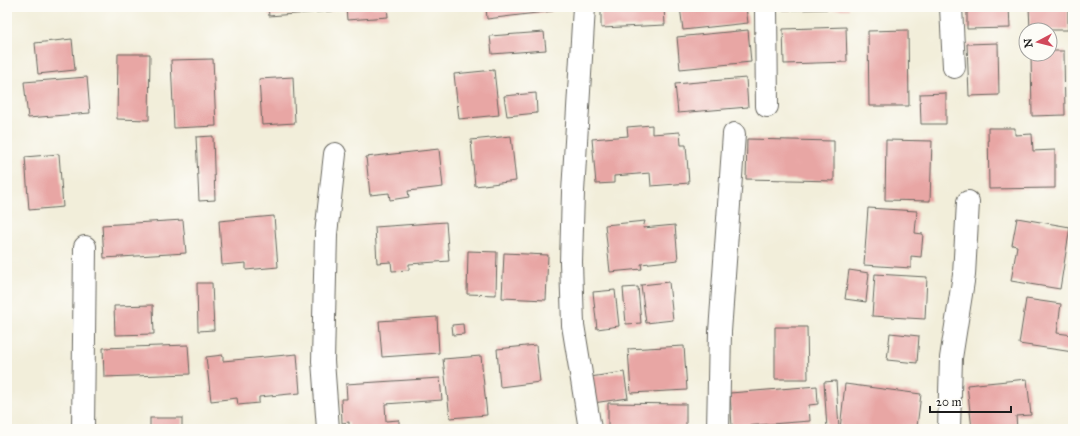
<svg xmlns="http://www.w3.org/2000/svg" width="1080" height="436" font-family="'IM FELL Great Primer',serif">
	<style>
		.building { fill: #e8a6a4 }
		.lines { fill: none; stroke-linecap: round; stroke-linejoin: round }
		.minor-casing { stroke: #67665e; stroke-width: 24 }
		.minor { stroke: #fff; stroke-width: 22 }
	</style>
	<rect width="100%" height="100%" fill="#fdfcf7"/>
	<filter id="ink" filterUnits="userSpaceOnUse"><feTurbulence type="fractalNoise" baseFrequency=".025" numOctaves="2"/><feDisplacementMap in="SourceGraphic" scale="8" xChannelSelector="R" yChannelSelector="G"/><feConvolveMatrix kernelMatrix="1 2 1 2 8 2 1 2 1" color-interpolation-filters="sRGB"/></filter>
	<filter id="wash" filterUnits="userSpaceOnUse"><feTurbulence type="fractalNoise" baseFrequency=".012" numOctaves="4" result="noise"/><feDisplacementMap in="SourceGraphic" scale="16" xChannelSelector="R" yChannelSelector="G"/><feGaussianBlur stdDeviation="0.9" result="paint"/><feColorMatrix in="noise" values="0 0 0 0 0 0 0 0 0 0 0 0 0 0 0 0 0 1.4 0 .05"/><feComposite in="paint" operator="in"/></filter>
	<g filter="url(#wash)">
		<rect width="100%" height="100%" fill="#f2eeda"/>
		<g id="blocks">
			<g class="building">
				<polygon points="268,7 333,7 333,11 269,16"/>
				<polygon points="346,7 387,7 388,17 347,20"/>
				<polygon points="486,7 553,7 553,11 487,19"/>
				<polygon points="601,7 664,7 665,25 601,28"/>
				<polygon points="680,7 746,7 748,23 683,30"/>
				<polygon points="783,7 849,7 849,9 783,10"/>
				<polygon points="967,7 1009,7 1010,28 967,29"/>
				<polygon points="1029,7 1068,7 1068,30 1030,30"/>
				<polygon points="846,27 847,62 784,64 783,29"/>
				<polygon points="748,30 751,62 680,69 677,37"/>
				<polygon points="908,30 909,106 869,106 868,31"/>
				<polygon points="544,32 546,50 492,54 490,36"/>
				<polygon points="72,39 75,70 38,74 35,43"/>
				<polygon points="998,43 999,95 969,96 967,44"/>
				<polygon points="1050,51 1064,51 1065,115 1032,116 1031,54 1050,54"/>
				<polygon points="118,54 150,54 149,120 117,119"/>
				<polygon points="213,59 216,126 174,128 171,60"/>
				<polygon points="494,70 499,115 459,119 454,74"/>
				<polygon points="87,77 90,113 28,118 24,82"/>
				<polygon points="293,77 295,123 262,125 259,79"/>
				<polygon points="746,78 748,107 678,113 675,84"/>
				<polygon points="536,93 537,113 507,116 504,96"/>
				<polygon points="946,93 946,124 921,124 920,94"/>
				<polygon points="652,125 652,134 680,132 681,145 686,145 689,183 651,186 650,173 614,176 614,183 596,184 592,139 628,136 627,127"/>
				<polygon points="988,128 1015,128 1015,135 1032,134 1033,151 1055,150 1055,188 989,189"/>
				<polygon points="213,136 215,200 199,201 196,137"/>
				<polygon points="511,136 516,181 475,186 471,140"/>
				<polygon points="747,139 834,141 834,181 746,179"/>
				<polygon points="886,140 932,141 930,201 885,200"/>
				<polygon points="439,149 443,187 408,191 409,197 390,200 389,193 370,195 366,157"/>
				<polygon points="59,154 63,207 29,210 25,157"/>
				<polygon points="868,208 917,211 915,233 923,234 921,257 911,256 911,268 864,265"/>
				<polygon points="274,216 278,267 246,270 246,263 222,265 219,221"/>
				<polygon points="1017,218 1070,227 1060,289 1011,281 1017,246 1012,245"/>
				<polygon points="183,220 186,253 104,258 102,225"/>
				<polygon points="645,221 643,228 675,225 678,260 641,264 642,269 610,272 605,225"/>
				<polygon points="446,222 449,261 409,264 409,270 392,271 391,262 377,263 375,227"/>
				<polygon points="468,251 497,252 496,295 467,294"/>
				<polygon points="504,253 548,255 546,300 502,298"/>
				<polygon points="849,270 869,273 866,302 845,299"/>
				<polygon points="875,274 927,277 925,319 872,316"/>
				<polygon points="669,282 673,320 646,323 641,285"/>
				<polygon points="197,283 212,283 214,330 198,331"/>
				<polygon points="638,287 641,323 626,324 623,288"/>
				<polygon points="615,290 619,326 597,329 593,292"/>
				<polygon points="1026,299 1061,304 1057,333 1073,335 1073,352 1019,344"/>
				<polygon points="153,305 154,334 115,335 114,306"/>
				<polygon points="437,317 439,353 382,357 379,321"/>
				<polygon points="463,324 464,334 453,335 452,325"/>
				<polygon points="775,327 807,327 808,379 775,379"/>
				<polygon points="890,333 919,336 917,363 887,360"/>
				<polygon points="188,345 190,374 104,377 103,348"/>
				<polygon points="536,345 540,382 500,387 497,349"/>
				<polygon points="684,346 687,390 631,393 628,349"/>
				<polygon points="297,354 300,393 259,397 259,403 238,405 237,398 211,401 206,357 223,355 223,361"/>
				<polygon points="481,356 487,415 450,418 443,359"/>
				<polygon points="624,372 628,398 593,403 590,377"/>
				<polygon points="440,378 442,400 385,404 386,421 399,420 399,429 349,429 349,422 342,423 341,399 347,399 346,384"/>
				<polygon points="1027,379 1031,415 1016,416 1017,429 972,429 967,385"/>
				<polygon points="836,381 839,429 827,429 824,382"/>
				<polygon points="845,384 921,394 917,427 911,426 910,429 840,429"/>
				<polygon points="817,386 818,404 809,405 810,421 732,427 730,393"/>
				<polygon points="608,403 686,404 686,429 608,429"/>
				<rect x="150" y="418" width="32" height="11"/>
			</g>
		</g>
	</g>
	<g filter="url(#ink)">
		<use href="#blocks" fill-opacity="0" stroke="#67665e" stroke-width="1"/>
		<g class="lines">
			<g class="minor-casing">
				<g id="minor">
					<polyline points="584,7 573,192 571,262 573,325 590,429"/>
					<polyline points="766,7 767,106"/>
					<polyline points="951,7 954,67"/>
					<polyline points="83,429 85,247"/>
					<polyline points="328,429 323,361 326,234 335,154"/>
					<polyline points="718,429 720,332 734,134"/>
					<polyline points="949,429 951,358 964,275 968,202"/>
				</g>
			</g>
			<use href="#minor" class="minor"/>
		</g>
	</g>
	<rect width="1080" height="436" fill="none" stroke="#fdfcf7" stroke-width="24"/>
	<g transform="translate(1038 42) rotate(263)"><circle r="19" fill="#fdfcf7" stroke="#a3a29f"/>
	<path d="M0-3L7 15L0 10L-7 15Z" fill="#d1495b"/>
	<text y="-6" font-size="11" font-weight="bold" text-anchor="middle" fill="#1c1c1c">N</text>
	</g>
	<path d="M930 406v6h81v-6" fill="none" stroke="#1c1c1c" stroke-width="2"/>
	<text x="936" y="406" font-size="12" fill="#1c1c1c" stroke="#fdfcf7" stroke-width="3" paint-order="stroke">20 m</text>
</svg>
